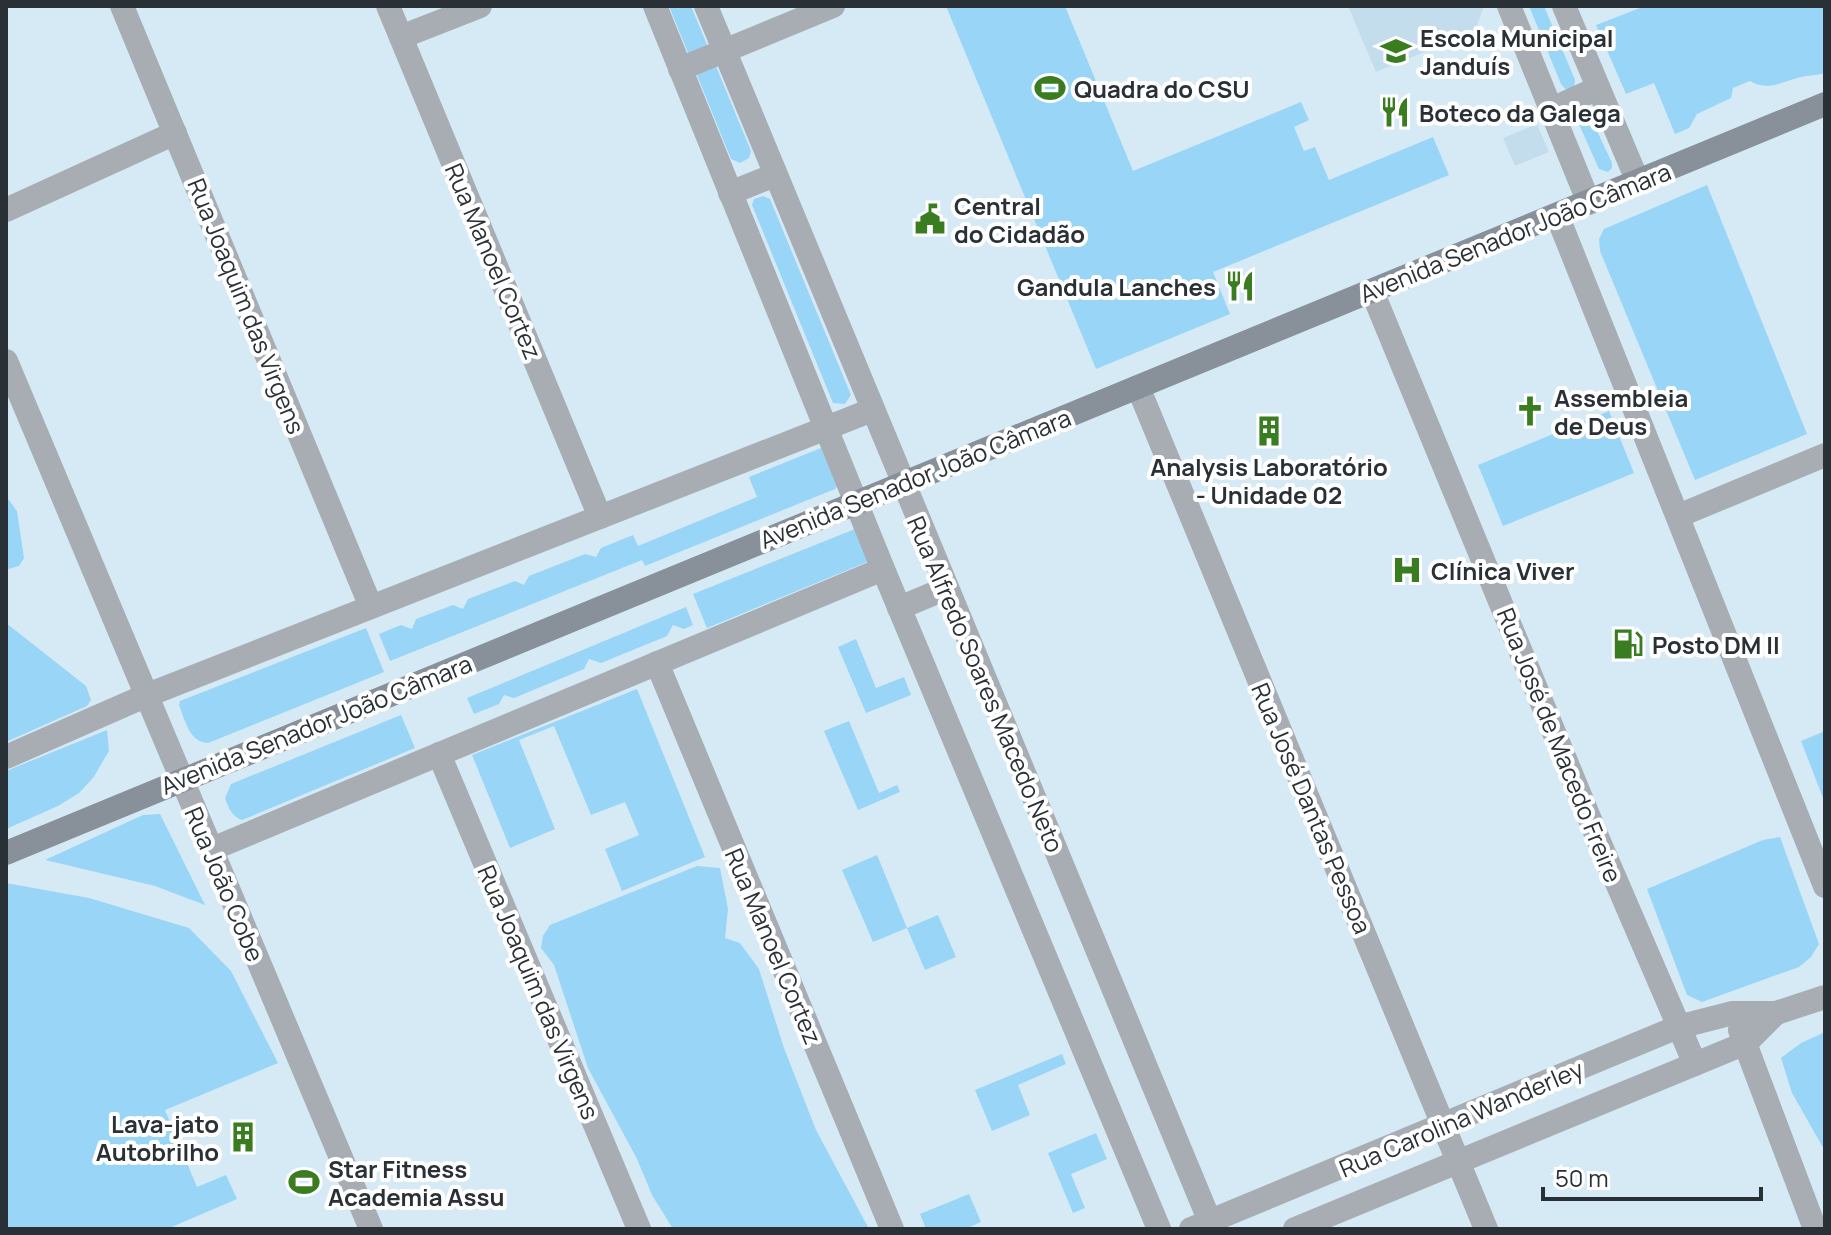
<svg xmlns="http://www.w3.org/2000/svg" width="1831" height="1235" font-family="Manrope,sans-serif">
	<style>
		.built { fill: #c3dded }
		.green { fill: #99d5f6 }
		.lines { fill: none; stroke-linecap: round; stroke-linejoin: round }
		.minor { stroke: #a7adb3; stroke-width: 24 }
		.secondary { stroke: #88909a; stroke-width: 24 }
		.labels { text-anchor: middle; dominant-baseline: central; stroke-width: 8; stroke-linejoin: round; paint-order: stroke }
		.poi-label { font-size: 24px; font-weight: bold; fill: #2a3136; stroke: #fff; text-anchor: start }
		.street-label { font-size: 24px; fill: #2a3136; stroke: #fff }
	</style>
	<rect width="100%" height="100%" fill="#d6eaf6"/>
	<g class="built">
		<polygon points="1348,6 1484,6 1475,31 1376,72"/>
		<polygon points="1537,124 1549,152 1515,166 1503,138"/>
	</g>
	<g class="green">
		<polygon points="669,6 691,6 751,151 749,158 740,163 731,159"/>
		<polygon points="946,6 1065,6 1133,171 1301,102 1309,120 1294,127 1304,151 1315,147 1329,180 1433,137 1449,175 1213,272 1230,314 1096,369"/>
		<polygon points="1529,6 1544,6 1575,80 1574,89 1567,91 1561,84"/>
		<path d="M 1645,6 L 1825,6 L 1825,73 C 1818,75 1813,75 1806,76 C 1786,79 1769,93 1750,81 L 1733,88 L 1731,98 L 1697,114 L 1689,128 L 1675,134 L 1654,83 L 1626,94 L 1596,25 Z"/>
		<polygon points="1585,105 1612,163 1612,168 1608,172 1599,169 1573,111"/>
		<polygon points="1707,185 1807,434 1695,480 1600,251 1599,239 1604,229"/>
		<polygon points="763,196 770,199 851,395 845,404 833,403 752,205 754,199"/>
		<polygon points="1609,411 1634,473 1503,526 1478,465"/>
		<polygon points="821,448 837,486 835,489 645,566 642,560 390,661 379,634 401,625 412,629 416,619 453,605 463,609 468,599 515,581 524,585 529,576 585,554 596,557 601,548 633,535 638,546 757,497 749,477"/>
		<polygon points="6,496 17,511 24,558 19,566 8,569 6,568"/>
		<polygon points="855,529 869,560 867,562 707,628 693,594"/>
		<polygon points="686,607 693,625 684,629 673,625 667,636 601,663 589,659 584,669 514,698 504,695 499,704 474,714 467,698"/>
		<polygon points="6,623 86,686 91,700 87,706 6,742"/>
		<path d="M 366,628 L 384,672 L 208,743 C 189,742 185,720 179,705 L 180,701 Z"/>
		<polygon points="856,639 876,688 904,677 911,695 866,713 838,647"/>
		<polygon points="637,689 705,857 622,891 605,849 639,835 625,802 591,815 554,726 519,740 555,829 510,848 472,755"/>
		<path d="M 401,715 L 415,748 L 242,820 C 232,817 228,807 225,798 L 231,784 Z"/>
		<polygon points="849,721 879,793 897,785 900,792 858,810 824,731"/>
		<polygon points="107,730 109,751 93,778 79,793 58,806 6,829 6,771"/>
		<polygon points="1825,731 1825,803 1801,741"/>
		<polygon points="160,814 205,905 155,886 45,860 143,815"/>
		<polygon points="1780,837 1819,944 1811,957 1799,967 1702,1002 1687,995 1647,889 1763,840"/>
		<polygon points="877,855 907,928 938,915 956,957 925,970 907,928 873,942 842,870"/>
		<polygon points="697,866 720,868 728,909 725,938 740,943 759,969 784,1048 816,1130 869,1229 673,1229 652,1195 637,1159 588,1068 554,965 541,948 543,936 550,925"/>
		<polygon points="6,883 89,898 189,928 231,971 278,1063 165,1110 197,1187 226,1175 237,1199 167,1229 6,1229"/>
		<polygon points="1825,1032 1825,1151 1792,1093 1781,1058 1801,1043"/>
		<polygon points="1062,1054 1066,1064 1018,1085 1030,1115 992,1131 975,1090"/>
		<polygon points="1096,1133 1107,1159 1071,1174 1085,1208 1073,1213 1048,1153"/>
		<polygon points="969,1194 981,1222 965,1229 926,1229 920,1214"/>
	</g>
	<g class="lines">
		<g class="minor">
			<polyline points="122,6 371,607"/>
			<polyline points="388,6 600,517"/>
			<polyline points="655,6 883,569 1159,1229"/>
			<polyline points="706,6 1213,1229"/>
			<polyline points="1509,6 1589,203"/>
			<polyline points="1564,6 1638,182"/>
			<polyline points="401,37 480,6"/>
			<polyline points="680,69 833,6"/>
			<polyline points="1550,110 1598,88"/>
			<polyline points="730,193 775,175"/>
			<polyline points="6,210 175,133"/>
			<polyline points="1557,215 1825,886"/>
			<polyline points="1372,291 1598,839 1695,1064"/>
			<path d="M 6,361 C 125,651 250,939 371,1229"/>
			<polyline points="1138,387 1486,1229"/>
			<polyline points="1678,516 1825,455"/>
			<polyline points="899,608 947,588"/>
			<polyline points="657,663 892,1229"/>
			<polyline points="439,754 639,1229"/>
			<polyline points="6,757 145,696 872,410"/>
			<polyline points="212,849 883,569"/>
			<polyline points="1740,1030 1815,1229"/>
			<polyline points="1191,1229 1678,1027 1733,1013 1776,1013 1825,997"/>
			<polyline points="1295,1229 1746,1043 1776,1013"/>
		</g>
		<polyline class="secondary" points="6,853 1825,104"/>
	</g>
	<defs>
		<g id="school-bare" transform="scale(2.4)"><path d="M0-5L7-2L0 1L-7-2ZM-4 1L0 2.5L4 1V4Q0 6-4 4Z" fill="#397d20" stroke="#fff" stroke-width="2.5" paint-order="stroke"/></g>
		<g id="stadium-bare" transform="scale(2.4)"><path d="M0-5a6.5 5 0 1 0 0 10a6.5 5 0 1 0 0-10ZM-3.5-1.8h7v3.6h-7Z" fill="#397d20" stroke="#fff" stroke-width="2.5" paint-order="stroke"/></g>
		<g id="restaurant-bare" transform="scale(2.4)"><path d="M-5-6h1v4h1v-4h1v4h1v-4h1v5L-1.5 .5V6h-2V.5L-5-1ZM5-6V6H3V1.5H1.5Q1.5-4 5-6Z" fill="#397d20" stroke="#fff" stroke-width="2.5" paint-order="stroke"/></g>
		<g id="civic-bare" transform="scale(2.4)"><path d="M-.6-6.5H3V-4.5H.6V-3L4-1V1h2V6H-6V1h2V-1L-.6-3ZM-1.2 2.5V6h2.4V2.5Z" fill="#397d20" stroke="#fff" stroke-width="2.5" paint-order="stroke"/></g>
		<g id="church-bare" transform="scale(2.4)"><path d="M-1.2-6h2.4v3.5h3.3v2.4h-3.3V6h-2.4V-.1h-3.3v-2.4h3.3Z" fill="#397d20" stroke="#fff" stroke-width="2.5" paint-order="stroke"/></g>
		<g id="building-bare" transform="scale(2.4)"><path d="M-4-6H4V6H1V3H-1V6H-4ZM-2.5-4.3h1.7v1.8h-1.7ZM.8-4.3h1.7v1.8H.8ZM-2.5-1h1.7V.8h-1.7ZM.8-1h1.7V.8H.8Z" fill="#397d20" stroke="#fff" stroke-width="2.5" paint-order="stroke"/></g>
		<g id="hospital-bare" transform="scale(2.4)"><path d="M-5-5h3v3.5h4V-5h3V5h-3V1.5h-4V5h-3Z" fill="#397d20" stroke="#fff" stroke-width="2.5" paint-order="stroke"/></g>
		<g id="fuel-bare" transform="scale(2.4)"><path d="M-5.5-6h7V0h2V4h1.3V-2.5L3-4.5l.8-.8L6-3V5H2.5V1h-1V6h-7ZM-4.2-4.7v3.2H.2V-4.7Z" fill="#397d20" stroke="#fff" stroke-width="2.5" paint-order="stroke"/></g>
	</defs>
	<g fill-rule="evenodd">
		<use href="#school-bare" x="1396" y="51"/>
		<use href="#stadium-bare" x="1050" y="88"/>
		<use href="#restaurant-bare" x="1395" y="112"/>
		<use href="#civic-bare" x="930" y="219"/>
		<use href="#restaurant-bare" x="1240" y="286"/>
		<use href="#church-bare" x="1530" y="411"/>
		<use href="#building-bare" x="1269" y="431"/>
		<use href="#hospital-bare" x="1407" y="570"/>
		<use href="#fuel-bare" x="1628" y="644"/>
		<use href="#building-bare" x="243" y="1137"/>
		<use href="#stadium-bare" x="304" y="1182"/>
	</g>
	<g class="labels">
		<g class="poi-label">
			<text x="1420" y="37">Escola Municipal<tspan x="1420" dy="28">Janduís</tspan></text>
			<text x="1074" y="88">Quadra do CSU</text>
			<text x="1419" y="112">Boteco da Galega</text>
			<text x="954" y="205">Central<tspan x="954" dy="28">do Cidadão</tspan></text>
			<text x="1216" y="286" text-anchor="end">Gandula Lanches</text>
			<text x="1554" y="397">Assembleia<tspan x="1554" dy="28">de Deus</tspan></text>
			<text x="1269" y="466" text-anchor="middle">Analysis Laboratório<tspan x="1269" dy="28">- Unidade 02</tspan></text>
			<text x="1431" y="570">Clínica Viver</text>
			<text x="1652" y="644">Posto DM II</text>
			<text x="219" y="1123" text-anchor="end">Lava-jato<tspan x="219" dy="28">Autobrilho</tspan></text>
			<text x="328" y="1168">Star Fitness<tspan x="328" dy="28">Academia Assu</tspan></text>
		</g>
		<g class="street-label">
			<text transform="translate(1515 232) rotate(-22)">Avenida Senador João Câmara</text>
			<text transform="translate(494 261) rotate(67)">Rua Manoel Cortez</text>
			<text transform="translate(247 306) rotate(68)">Rua Joaquim das Virgens</text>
			<text transform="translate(915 478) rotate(-22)">Avenida Senador João Câmara</text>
			<text transform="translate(986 684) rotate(67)">Rua Alfredo Soares Macedo Neto</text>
			<text transform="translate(316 724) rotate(-22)">Avenida Senador João Câmara</text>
			<text transform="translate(1560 745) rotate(68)">Rua José de Macedo Freire</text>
			<text transform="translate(1312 808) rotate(67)">Rua José Dantas Pessoa</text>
			<text transform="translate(225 884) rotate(67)">Rua João Cobe</text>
			<text transform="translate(774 946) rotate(67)">Rua Manoel Cortez</text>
			<text transform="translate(539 992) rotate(67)">Rua Joaquim das Virgens</text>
			<text transform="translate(1461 1118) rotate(-23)">Rua Carolina Wanderley</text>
		</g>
	</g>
	<rect width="1831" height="1235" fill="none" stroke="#2a3136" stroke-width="16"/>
	<path d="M1543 1187v12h218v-12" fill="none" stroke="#2a3136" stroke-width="4"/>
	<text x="1555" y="1187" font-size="24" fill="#2a3136" stroke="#ffffff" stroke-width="6" paint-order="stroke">50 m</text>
</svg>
